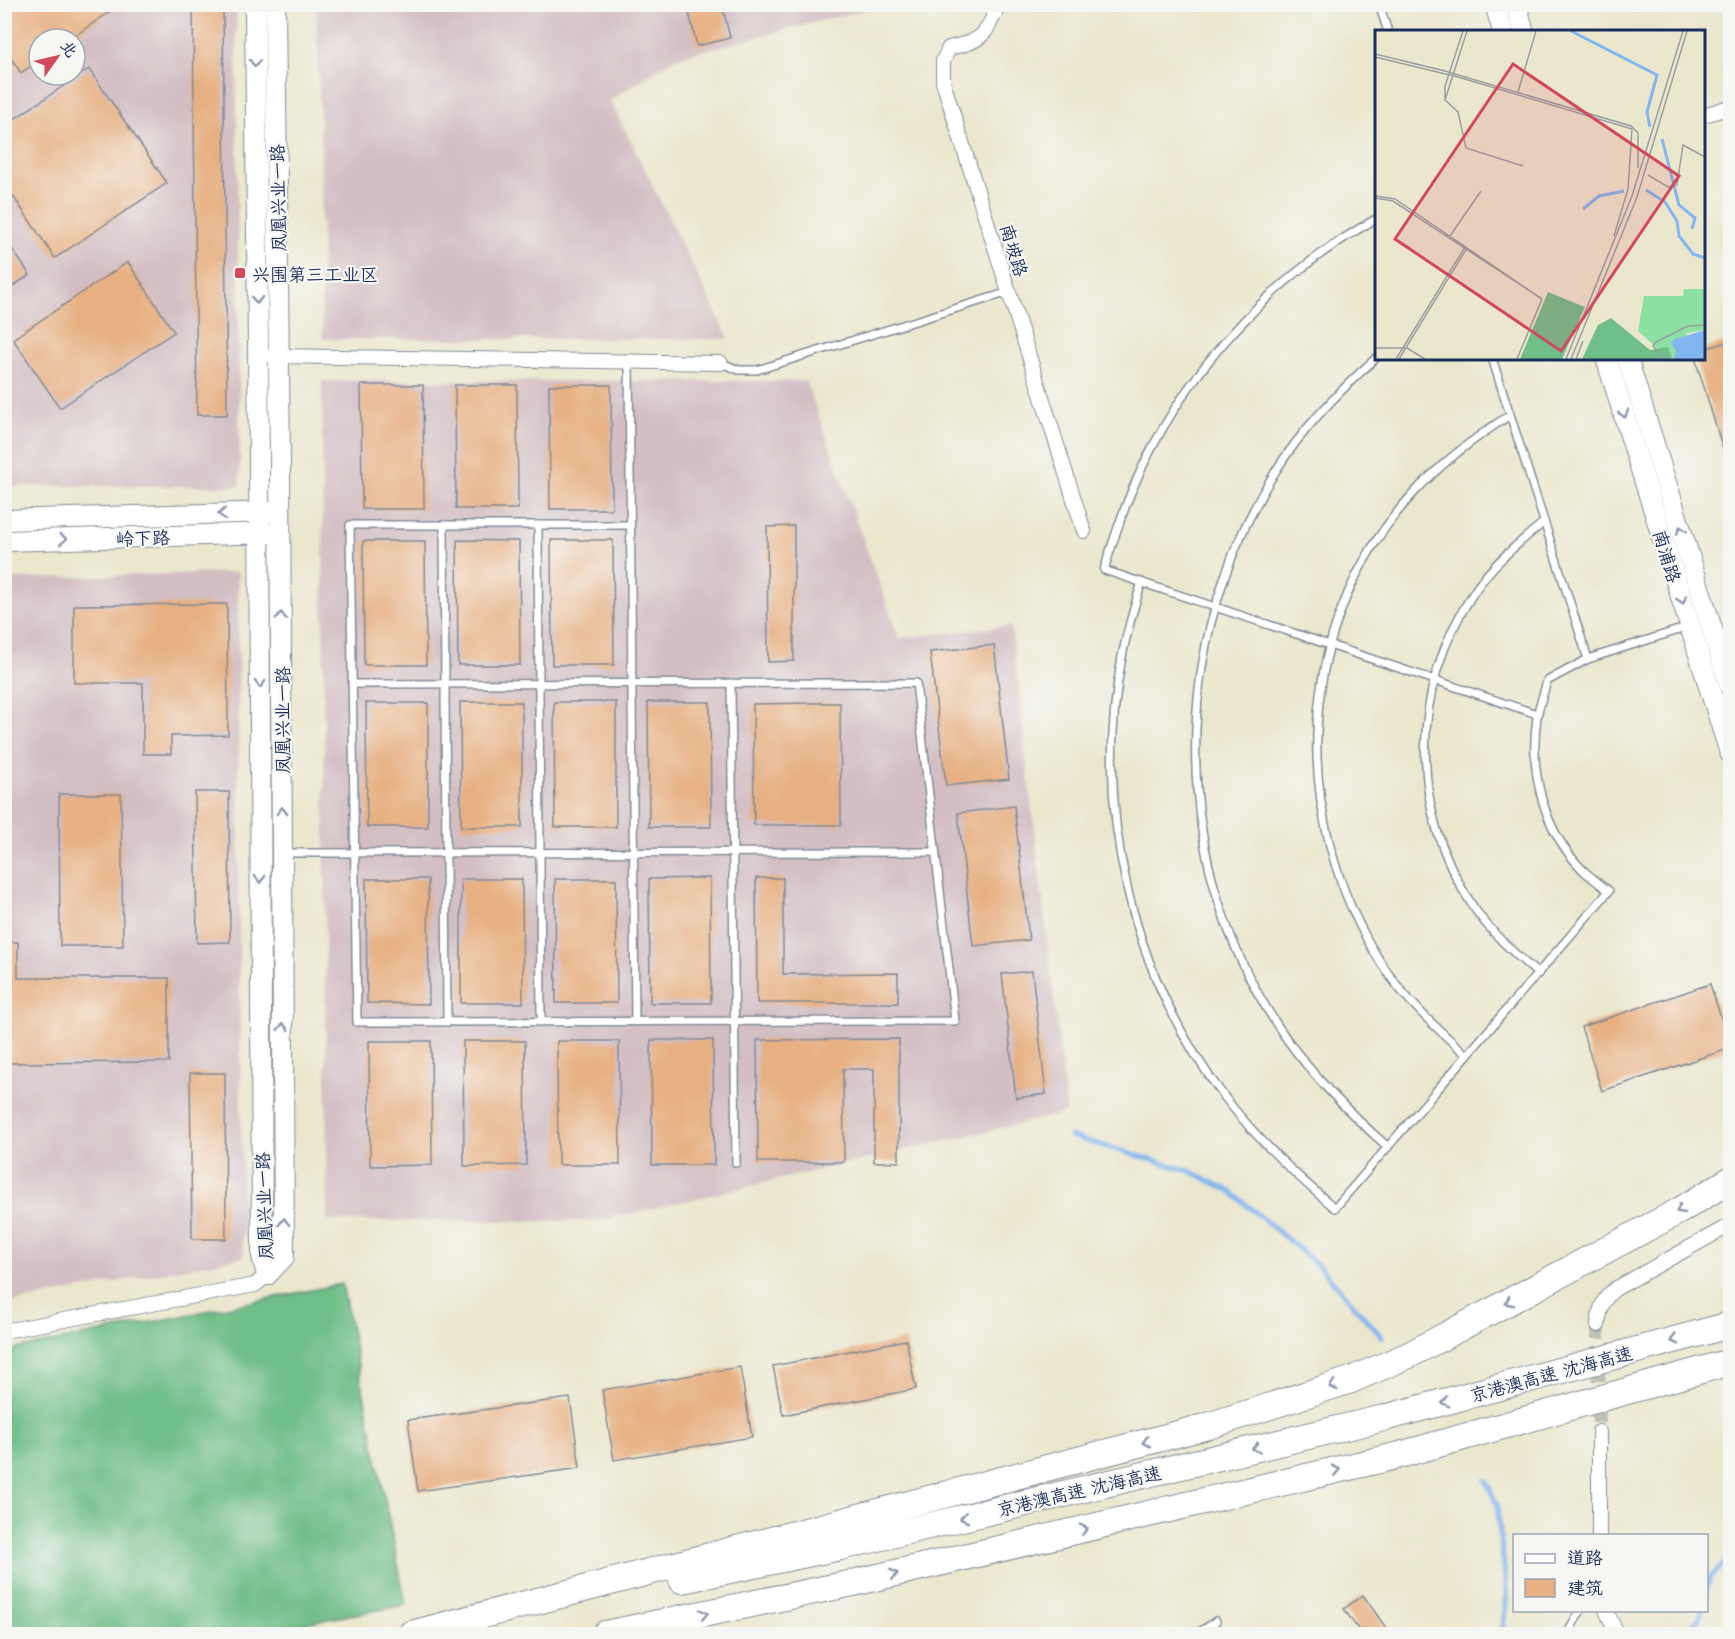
<svg xmlns="http://www.w3.org/2000/svg" width="1735" height="1639" font-family="'Playpen Sans','LXGW WenKai TC',sans-serif">
	<style>
		.industrial { fill: #d2bec3; fill-rule: evenodd }
		.forest { fill: #70be88; stroke: #467673; stroke-width: 1.5 }
		.lines { fill: none; stroke-linecap: round; stroke-linejoin: round }
		.stream { stroke: #83b5f0; stroke-width: 5 }
		.building { fill: #e7b082 }
		.street-tunnel { stroke: #c1c2b7; stroke-width: 14; stroke-dasharray: 14 7; stroke-linecap: butt }
		.lane-casing { stroke: #838b96; stroke-width: 10 }
		.street-casing { stroke: #838b96; stroke-width: 16 }
		.secondary-casing { stroke: #838b96; stroke-width: 22 }
		.highway-casing { stroke: #838b96; stroke-width: 28 }
		.lane { stroke: #fff; stroke-width: 7 }
		.street { stroke: #fff; stroke-width: 14 }
		.secondary { stroke: #fff; stroke-width: 20 }
		.highway { stroke: #fff; stroke-width: 26 }
		.oneway { stroke: #8d97ae }
		.poi-dot { fill: #d1495b; stroke: #f6f6f2; stroke-width: 2 }
		.labels { text-anchor: middle; dominant-baseline: central; stroke-width: 4.5; stroke-linejoin: round; paint-order: stroke }
		.street-label { font-size: 18px; fill: #1b2f5e; stroke: #f6f6f2 }
		.poi-label { font-size: 18px; fill: #1b2f5e; stroke: #f6f6f2; text-anchor: start }
		.inset-river { fill: none; stroke: #83b5f0; stroke-width: 3 }
		.inset-road { fill: none; stroke: #989da1; stroke-width: 1.5 }
		.view { fill: #d1495b; fill-opacity: 0.15; stroke: #d1495b; stroke-width: 3 }
		.inset-edge { fill: none; stroke: #1b2f5e; stroke-width: 3 }
	</style>
	<rect width="100%" height="100%" fill="#f6f6f2"/>
	<filter id="ink" filterUnits="userSpaceOnUse"><feTurbulence type="fractalNoise" baseFrequency=".0167" numOctaves="2"/><feDisplacementMap in="SourceGraphic" scale="12" xChannelSelector="R" yChannelSelector="G"/><feConvolveMatrix kernelMatrix="1 2 1 2 8 2 1 2 1" color-interpolation-filters="sRGB"/></filter>
	<filter id="wash" filterUnits="userSpaceOnUse"><feTurbulence type="fractalNoise" baseFrequency=".008" numOctaves="4" result="noise"/><feDisplacementMap in="SourceGraphic" scale="24" xChannelSelector="R" yChannelSelector="G"/><feGaussianBlur stdDeviation="1.35" result="paint"/><feColorMatrix in="noise" values="0 0 0 0 0 0 0 0 0 0 0 0 0 0 0 0 0 1.4 0 .05"/><feComposite in="paint" operator="in"/></filter>
	<g filter="url(#wash)">
		<rect width="100%" height="100%" fill="#ebe7cd"/>
		<g class="industrial">
			<path d="M 4,5 L 236,5 L 240,486 L 5,486 ZM 39,39 L 75,39 L 75,75 L 39,75 Z"/>
			<polygon points="316,5 884,5 677,57 610,100 729,339 322,339 321,146"/>
			<polygon points="322,381 806,381 899,638 1011,626 1067,1113 598,1221 327,1221"/>
			<polygon points="238,572 239,957 243,1257 5,1304 4,579"/>
		</g>
		<polygon class="forest" points="342,1284 406,1605 246,1634 5,1634 5,1351"/>
		<g class="lines">
			<g class="stream">
				<polyline points="1070,1136 1190,1171 1230,1191 1319,1266 1382,1337"/>
				<polyline points="1486,1480 1497,1505 1507,1595 1502,1634"/>
				<polyline points="1706,1592 1710,1577 1730,1559"/>
				<polyline points="1682,1634 1699,1619 1702,1610"/>
			</g>
		</g>
		<g id="blocks">
			<g class="building">
				<polygon points="4,4 121,4 70,39 39,39 39,60 21,73 4,48"/>
				<polygon points="687,4 722,4 730,38 697,46"/>
				<polygon points="193,9 223,9 227,415 197,415"/>
				<polygon points="89,69 167,183 55,258 4,183 4,126"/>
				<polygon points="4,237 30,275 4,292"/>
				<polygon points="128,262 174,332 60,408 13,339"/>
				<polygon points="1731,341 1731,461 1727,462 1695,358 1704,358 1704,349"/>
				<polygon points="361,385 423,385 424,509 362,509"/>
				<polygon points="455,385 517,385 518,509 456,509"/>
				<polygon points="549,385 611,385 612,509 550,509"/>
				<polygon points="794,526 794,661 768,662 767,527"/>
				<polygon points="457,540 519,541 520,665 458,665"/>
				<polygon points="551,540 613,540 614,665 552,665"/>
				<polygon points="363,541 425,541 426,665 364,665"/>
				<polygon points="227,604 228,735 171,736 171,754 143,754 143,683 74,683 74,605"/>
				<polygon points="994,645 1009,779 946,786 930,652"/>
				<polygon points="460,702 522,702 522,827 461,827"/>
				<polygon points="554,702 616,702 616,827 555,827"/>
				<polygon points="648,702 710,702 711,827 649,827"/>
				<polygon points="366,703 428,703 428,827 367,827"/>
				<polygon points="811,703 840,703 841,825 754,825 753,704"/>
				<polygon points="195,792 229,792 230,942 197,943"/>
				<polygon points="59,794 121,794 123,946 60,946"/>
				<polygon points="1014,806 1029,940 973,946 958,813"/>
				<polygon points="710,878 711,1003 650,1003 649,879"/>
				<polygon points="756,878 783,878 783,974 898,973 898,1003 757,1003"/>
				<polygon points="366,879 428,879 429,1004 367,1003"/>
				<polygon points="461,879 522,879 523,1003 461,1003"/>
				<polygon points="555,879 616,879 617,1003 556,1003"/>
				<polygon points="4,942 18,942 18,978 169,978 169,1062 4,1063"/>
				<polygon points="1032,971 1046,1094 1016,1098 1002,974"/>
				<polygon points="1710,984 1731,1048 1602,1091 1581,1027"/>
				<polygon points="899,1039 899,1162 874,1162 874,1069 843,1069 844,1162 758,1162 757,1040"/>
				<polygon points="651,1040 713,1040 714,1165 652,1165"/>
				<polygon points="369,1041 431,1041 432,1165 370,1166"/>
				<polygon points="463,1041 525,1041 526,1165 464,1166"/>
				<polygon points="557,1041 619,1041 620,1165 558,1165"/>
				<polygon points="190,1073 225,1073 226,1239 192,1239"/>
				<polygon points="906,1340 916,1389 783,1415 773,1366"/>
				<polygon points="740,1367 752,1437 614,1460 602,1390"/>
				<polygon points="570,1398 580,1468 418,1491 408,1420"/>
				<polygon points="1363,1595 1391,1635 1362,1635 1344,1609"/>
			</g>
		</g>
	</g>
	<g filter="url(#ink)">
		<use href="#blocks" fill-opacity="0" stroke="#838b96" stroke-width="1.5"/>
		<g class="lines">
			<polyline class="street-tunnel" points="1598,1325 1599,1432"/>
			<g class="lane-casing">
				<g id="lane">
					<polyline points="1379,4 1388,32"/>
					<path d="M 1376,219 C 1269,278 1181,375 1133,488 C 1121,515 1113,542 1104,570 L 1537,714"/>
					<path d="M 1376,358 C 1339,391 1304,427 1277,469 C 1167,641 1167,870 1286,1038 C 1315,1079 1350,1114 1388,1147"/>
					<polyline points="1492,358 1588,659"/>
					<polyline points="629,361 635,1022"/>
					<polyline points="721,363 739,370 757,370 1009,292"/>
					<polyline points="444,525 447,1022"/>
					<polyline points="538,525 541,1022"/>
					<path d="M 1142,582 C 1134,607 1127,631 1122,657 C 1093,810 1131,976 1226,1099 C 1258,1140 1295,1175 1335,1208 L 1609,891 C 1601,885 1592,878 1584,871 C 1543,831 1529,772 1537,717 C 1539,705 1544,693 1547,681 L 1588,659 L 1688,627"/>
					<polyline points="731,683 736,1163"/>
					<polyline points="352,684 916,683 955,1021 357,1022 350,525 630,525"/>
					<polyline points="284,853 935,852"/>
					<path d="M 1538,974 C 1514,953 1490,932 1472,905 C 1409,808 1410,689 1474,592 C 1492,564 1519,543 1544,522"/>
					<path d="M 1467,1055 C 1435,1027 1404,999 1381,963 C 1289,818 1293,625 1412,495 C 1441,463 1474,438 1510,415"/>
					<polyline points="1197,1634 1216,1621"/>
					<polyline points="1567,1634 1581,1610"/>
				</g>
			</g>
			<g class="street-casing">
				<g id="street">
					<path d="M 999,4 C 984,37 984,40 949,48 L 943,61 L 943,82 L 1084,531"/>
					<polyline points="1704,115 1730,107"/>
					<polyline points="272,356 721,363"/>
					<path d="M 1598,1325 C 1600,1309 1602,1299 1615,1289 L 1730,1225"/>
					<polyline points="4,1331 255,1285 267,1275"/>
					<polyline points="1599,1432 1599,1536"/>
					<polyline points="1606,1610 1617,1634"/>
				</g>
			</g>
			<g class="secondary-casing">
				<g id="secondary">
					<polyline points="255,4 259,461 262,1256 267,1275"/>
					<polyline points="1495,4 1503,32"/>
					<polyline points="1516,4 1524,32"/>
					<polyline points="1606,358 1730,753"/>
					<polyline points="1627,358 1730,686"/>
					<polyline points="4,520 272,512"/>
					<polyline points="4,541 272,533"/>
					<polyline points="267,1275 284,1257 280,462 275,4"/>
				</g>
			</g>
			<g class="highway-casing">
				<g id="highway">
					<polyline points="682,1580 840,1547 1384,1418 1730,1325"/>
					<polyline points="411,1634 1208,1426 1351,1380 1409,1355 1679,1211 1730,1180"/>
					<polyline points="605,1634 853,1583 1396,1456 1730,1362"/>
				</g>
			</g>
			<use href="#lane" class="lane"/>
			<use href="#street" class="street"/>
			<use href="#secondary" class="secondary"/>
			<use href="#highway" class="highway"/>
		</g>
		<defs><path id="oneway-chevron" d="M-2-3.5L2.5 0L-2 3.5" fill="none" stroke-width="1.6" stroke-linecap="round" stroke-linejoin="round" transform="scale(1.5)"/></defs>
		<g class="oneway">
			<use href="#oneway-chevron" transform="translate(255 63) rotate(89)"/>
			<use href="#oneway-chevron" transform="translate(257 300) rotate(89)"/>
			<use href="#oneway-chevron" transform="translate(1624 414) rotate(73)"/>
			<use href="#oneway-chevron" transform="translate(222 514) rotate(178)"/>
			<use href="#oneway-chevron" transform="translate(1681 530) rotate(-107)"/>
			<use href="#oneway-chevron" transform="translate(63 539) rotate(-2)"/>
			<use href="#oneway-chevron" transform="translate(1682 600) rotate(73)"/>
			<use href="#oneway-chevron" transform="translate(281 616) rotate(-90)"/>
			<use href="#oneway-chevron" transform="translate(260 684) rotate(90)"/>
			<use href="#oneway-chevron" transform="translate(282 811) rotate(-90)"/>
			<use href="#oneway-chevron" transform="translate(260 879) rotate(90)"/>
			<use href="#oneway-chevron" transform="translate(283 1027) rotate(-90)"/>
			<use href="#oneway-chevron" transform="translate(1680 1210) rotate(150)"/>
			<use href="#oneway-chevron" transform="translate(284 1222) rotate(-90)"/>
			<use href="#oneway-chevron" transform="translate(1509 1302) rotate(152)"/>
			<use href="#oneway-chevron" transform="translate(1674 1340) rotate(165)"/>
			<use href="#oneway-chevron" transform="translate(1333 1386) rotate(162)"/>
			<use href="#oneway-chevron" transform="translate(1445 1402) rotate(165)"/>
			<use href="#oneway-chevron" transform="translate(1146 1442) rotate(165)"/>
			<use href="#oneway-chevron" transform="translate(1256 1448) rotate(167)"/>
			<use href="#oneway-chevron" transform="translate(1336 1470) rotate(-13)"/>
			<use href="#oneway-chevron" transform="translate(964 1518) rotate(167)"/>
			<use href="#oneway-chevron" transform="translate(1084 1529) rotate(-13)"/>
			<use href="#oneway-chevron" transform="translate(894 1574) rotate(-13)"/>
			<use href="#oneway-chevron" transform="translate(704 1614) rotate(-12)"/>
		</g>
	</g>
	<rect class="poi-dot" x="234" y="267" width="12" height="12" rx="3"/>
	<g class="labels">
		<g class="street-label">
			<text transform="translate(277 198) rotate(-91)">凤凰兴业一路</text>
			<text transform="translate(1015 250) rotate(73)">南坡路</text>
			<text transform="translate(143 537) rotate(-2)">岭下路</text>
			<text transform="translate(1668 556) rotate(73)">南浦路</text>
			<text transform="translate(281 720) rotate(-90)">凤凰兴业一路</text>
			<text transform="translate(263 1206) rotate(-92)">凤凰兴业一路</text>
			<text transform="translate(1551 1373) rotate(-15)">京港澳高速 沈海高速</text>
			<text transform="translate(1079 1490) rotate(-13)">京港澳高速 沈海高速</text>
		</g>
		<g class="poi-label">
			<text x="252" y="273">兴围第三工业区</text>
		</g>
	</g>
	<g transform="translate(1375 30)">
		<rect width="330" height="330" fill="#ebe7cd"/>
		<path d="M 309,259 L 330,259 L 330,300 L 312,303 L 299,329 L 277,329 L 282,318 L 263,301 L 269,266 L 308,266 Z" fill="#8be0a2"/>
		<path d="M 173,262 L 210,277 L 187,329 L 145,329 ZM 236,288 L 275,320 L 293,317 L 297,329 L 207,329 L 223,295 Z" fill="#70be88"/>
		<path d="M 330,300 L 330,329 L 299,329 L 301,321 L 296,313 L 300,309 Z" fill="#83b5f0"/>
		<path class="inset-river" d="M 196,1 L 282,45 L 272,82 L 275,97M 287,109 L 304,175 L 320,188 L 317,199M 271,160 L 290,172 L 302,191 L 304,206 L 318,224 L 330,228M 208,179 L 224,166 L 249,161"/>
		<path class="inset-road" d="M 0,24 L 70,41 L 256,96 L 263,103 L 263,138M 0,27 L 83,47 L 257,99M 143,62 L 161,1M 70,70 L 83,82 L 91,118 L 148,136M 70,70 L 70,56 L 88,1M 70,70 L 92,1M 273,145 L 293,157 L 302,155 L 308,115 L 330,127M 0,166 L 20,169 L 167,269M 0,168 L 18,171 L 167,269M 75,206 L 106,161M 239,206 L 253,159 L 257,99M 0,318 L 32,318 L 50,329M 21,329 L 90,217M 24,329 L 92,218M 142,329 L 167,269M 191,329 L 257,166 L 308,1M 196,329 L 262,167 L 312,1M 201,329 L 208,311M 290,329 L 278,316 L 281,312 L 313,296 L 330,295"/>
		<path class="view" d="M 138,34 L 304,146 L 186,321 L 20,209 Z"/>
		<rect width="330" height="330" class="inset-edge"/>
	</g>
	<rect width="1735" height="1639" fill="none" stroke="#f6f6f2" stroke-width="24"/>
	<rect x="1513" y="1534" width="195" height="78" fill="#f6f6f2" stroke="#9ea6b7" stroke-width="1.5"/>
	<rect x="1525" y="1554" width="30" height="9" fill="#ffffff" stroke="#9ea6b7" stroke-width="1.5"/>
	<text x="1567" y="1564" font-size="18" fill="#1b2f5e">道路</text>
	<rect x="1525" y="1579" width="30" height="18" fill="#e7b082" stroke="#9ea6b7" stroke-width="1.5"/>
	<text x="1567" y="1594" font-size="18" fill="#1b2f5e">建筑</text>
	<g transform="translate(57 57) rotate(56)"><circle r="28" fill="#f6f6f2" stroke="#9ea6b7" stroke-width="1.5"/>
	<path d="M0-4.5L10 22L0 15L-10 22Z" fill="#d1495b"/>
	<text y="-9" font-size="16" font-weight="bold" text-anchor="middle" fill="#1b2f5e">北</text>
	</g>
</svg>
